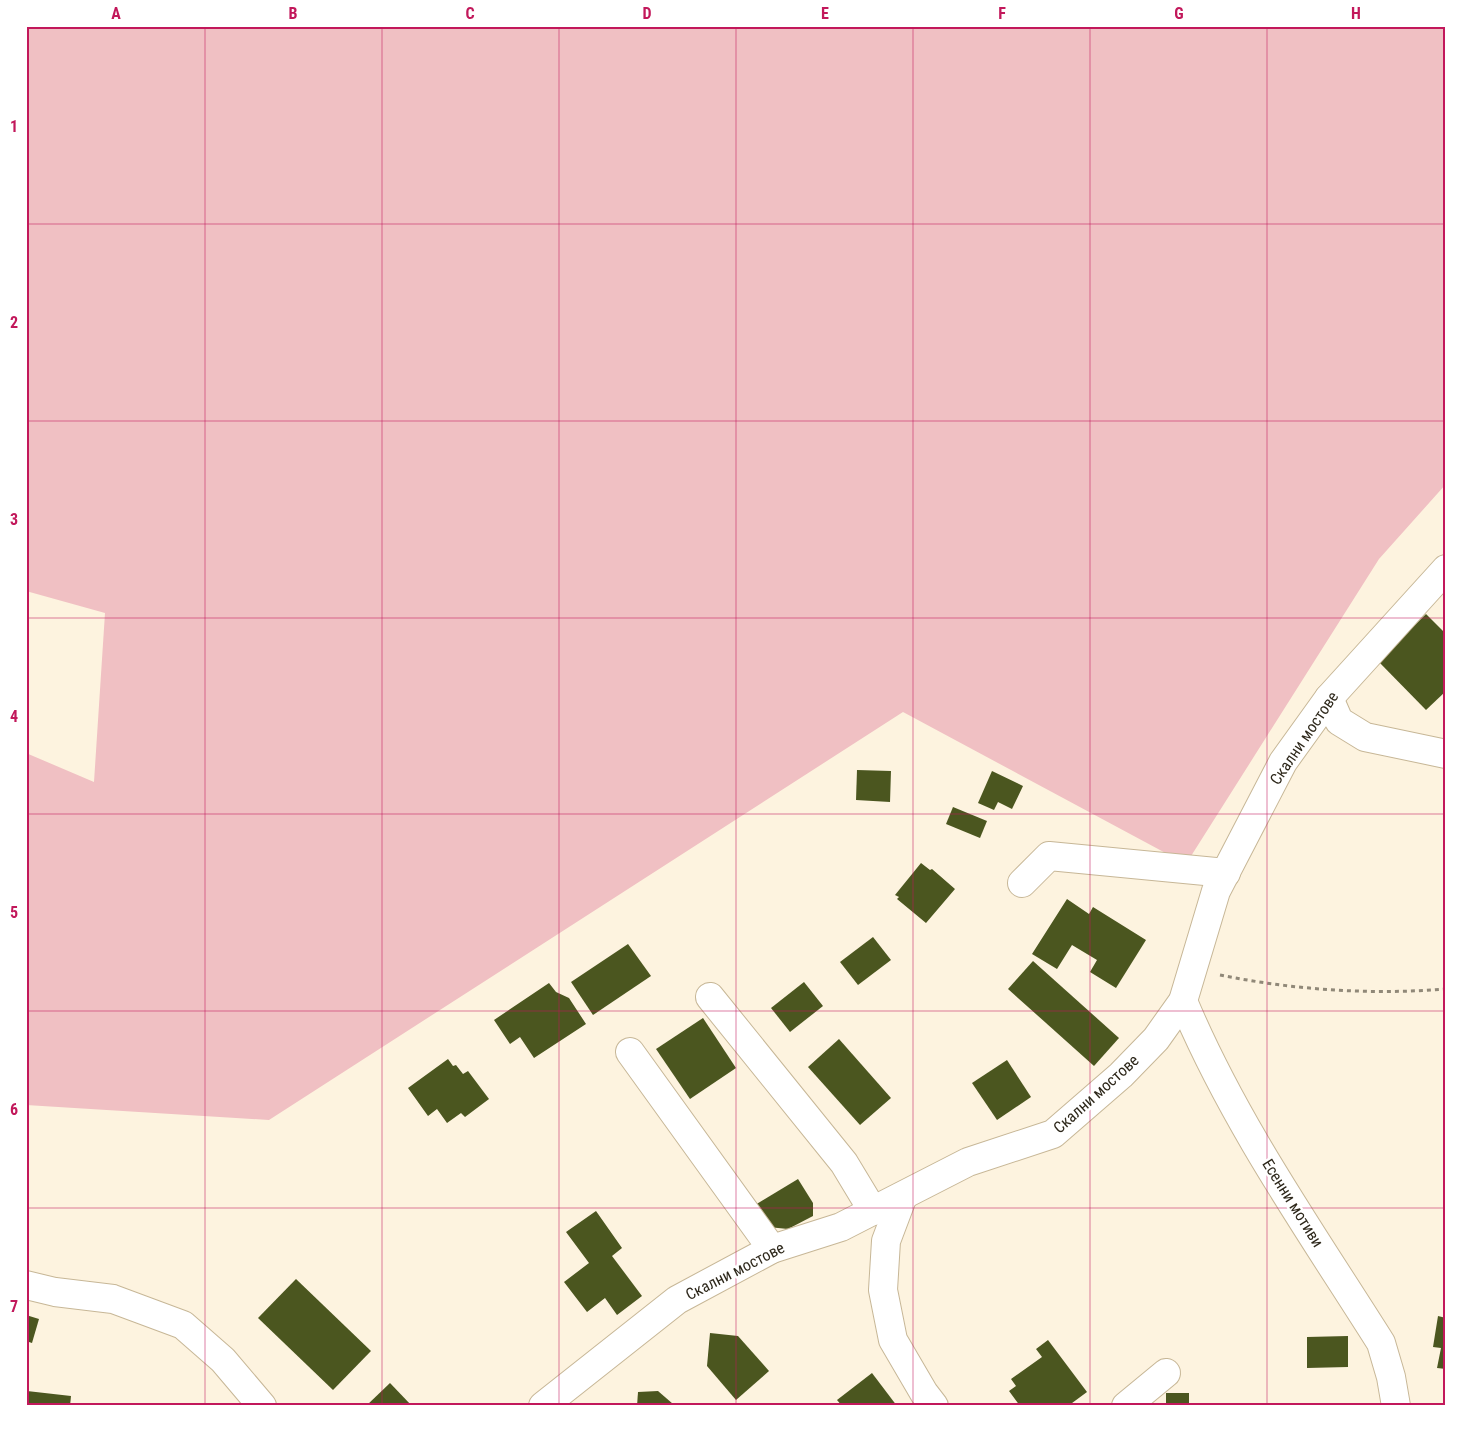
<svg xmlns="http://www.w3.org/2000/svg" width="1472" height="1432" font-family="'Roboto Condensed',sans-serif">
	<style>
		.green { fill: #f0c0c3 }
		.building { fill: #4b561f }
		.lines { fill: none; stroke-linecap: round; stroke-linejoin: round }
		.minor-casing { stroke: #c7b797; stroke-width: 30 }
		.path { stroke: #908878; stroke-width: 3; stroke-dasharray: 4 4; stroke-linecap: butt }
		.minor { stroke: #fff; stroke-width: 28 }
		.grid { fill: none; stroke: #c2185b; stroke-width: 1; stroke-opacity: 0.55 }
		.labels { text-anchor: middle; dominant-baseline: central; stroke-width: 5; stroke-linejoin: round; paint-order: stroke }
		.street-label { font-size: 16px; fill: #2e281b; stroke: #fff }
		.neatline { fill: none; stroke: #c2185b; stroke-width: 2 }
		.grid-label { font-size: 16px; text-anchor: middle; font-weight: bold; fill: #c2185b }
	</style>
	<rect width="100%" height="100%" fill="#fdf3df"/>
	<polygon class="green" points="26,26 1446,26 1446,484 1379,559 1186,864 903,712 269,1120 26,1105 26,753 94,782 105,613 26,591"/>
	<g class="building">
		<polygon points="1426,614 1446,634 1446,691 1426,710 1378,661"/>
		<polygon points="857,770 891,771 890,802 856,800"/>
		<polygon points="992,771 1023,786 1012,809 998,802 994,810 978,803"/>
		<polygon points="953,807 987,821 980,838 946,824"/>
		<polygon points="921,863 930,870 932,869 955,889 926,923 897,899 899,897 895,895"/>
		<polygon points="1067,899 1089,914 1093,907 1146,940 1116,988 1090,972 1097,960 1072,945 1057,969 1032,954"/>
		<polygon points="873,937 891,960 858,985 840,962"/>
		<polygon points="628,944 651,976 593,1015 571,982"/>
		<polygon points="1033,961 1119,1038 1094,1066 1008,989"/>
		<polygon points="804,982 823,1006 790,1032 771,1008"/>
		<polygon points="549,983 556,992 569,998 586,1024 534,1058 520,1037 510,1044 494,1020"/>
		<polygon points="703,1018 736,1068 690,1099 656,1049"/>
		<polygon points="839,1039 891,1098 860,1125 808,1067"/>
		<polygon points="448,1059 453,1066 456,1065 463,1074 468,1071 489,1099 465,1117 461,1113 447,1123 437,1109 428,1116 408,1088"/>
		<polygon points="1007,1060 1031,1097 997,1120 972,1083"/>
		<polygon points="798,1179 813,1203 813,1216 788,1229 768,1227 755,1205"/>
		<polygon points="596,1211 622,1248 612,1256 642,1296 617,1315 605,1298 587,1312 564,1282 589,1263 566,1232"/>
		<polygon points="296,1279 371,1351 333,1390 258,1318"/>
		<polygon points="26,1315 39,1319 32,1343 26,1341"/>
		<polygon points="1438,1316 1446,1318 1446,1369 1437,1368 1441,1348 1433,1347"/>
		<polygon points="710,1333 738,1336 769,1371 736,1400 707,1366"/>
		<polygon points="1348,1336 1348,1367 1307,1368 1307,1337"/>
		<polygon points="1048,1340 1087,1392 1068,1406 1058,1406 1056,1403 1052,1406 1020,1406 1009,1391 1016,1386 1011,1379 1042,1357 1036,1349"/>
		<polygon points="872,1373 897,1406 842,1406 837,1400"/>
		<polygon points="390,1383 412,1406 366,1406"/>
		<polygon points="27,1391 71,1396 70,1406 26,1406"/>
		<polygon points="658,1391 673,1404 673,1406 637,1406 638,1392"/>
		<rect x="1166" y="1393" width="23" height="13"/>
	</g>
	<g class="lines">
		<g class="minor-casing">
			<g id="minor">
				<polyline points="1329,698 1339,721 1365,737 1446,754"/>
				<polyline points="1022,883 1049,856 1226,873"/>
				<polyline points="710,997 844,1163 873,1211"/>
				<path d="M 1183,1001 C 1234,1123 1311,1232 1381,1343 L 1391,1377 L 1396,1406"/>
				<polyline points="630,1052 772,1249"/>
				<polyline points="903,1196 886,1241 883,1290 893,1340 924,1393 934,1406"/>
				<polyline points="26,1285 55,1292 113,1299 183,1325 223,1360 262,1406"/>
				<polyline points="543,1406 677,1300 772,1249 841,1227 968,1162 1053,1134 1121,1075 1156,1039 1183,1001 1216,891 1283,762 1329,698 1446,569"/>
				<polyline points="1126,1406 1166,1373"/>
			</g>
		</g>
		<path class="path" d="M 1220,975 C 1294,990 1371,995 1446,989"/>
		<use href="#minor" class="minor"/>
	</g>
	<path class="grid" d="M 205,26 L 205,1406M 382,26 L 382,1406M 559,26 L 559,1406M 736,26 L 736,1406M 913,26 L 913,1406M 1090,26 L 1090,1406M 1267,26 L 1267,1406M 26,224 L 1446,224M 26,421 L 1446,421M 26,618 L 1446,618M 26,814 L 1446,814M 26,1011 L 1446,1011M 26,1208 L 1446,1208"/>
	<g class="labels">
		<g class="street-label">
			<text transform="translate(1304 738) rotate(-56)">Скални мостове</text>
			<text transform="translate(1096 1094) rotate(-42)">Скални мостове</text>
			<text transform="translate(1293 1203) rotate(58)">Есенни мотиви</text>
			<text transform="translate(735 1271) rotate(-27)">Скални мостове</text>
		</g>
	</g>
	<rect width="1472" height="1432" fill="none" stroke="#ffffff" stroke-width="55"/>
	<rect x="28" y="28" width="1416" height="1376" class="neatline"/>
	<g class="grid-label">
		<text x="116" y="19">A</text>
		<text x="293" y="19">B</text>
		<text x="470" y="19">C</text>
		<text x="647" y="19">D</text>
		<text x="825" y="19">E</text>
		<text x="1002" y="19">F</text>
		<text x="1179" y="19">G</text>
		<text x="1356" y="19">H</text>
		<text x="14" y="132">1</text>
		<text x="14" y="328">2</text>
		<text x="14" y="525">3</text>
		<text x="14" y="722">4</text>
		<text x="14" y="918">5</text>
		<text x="14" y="1115">6</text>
		<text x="14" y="1312">7</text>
	</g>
</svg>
